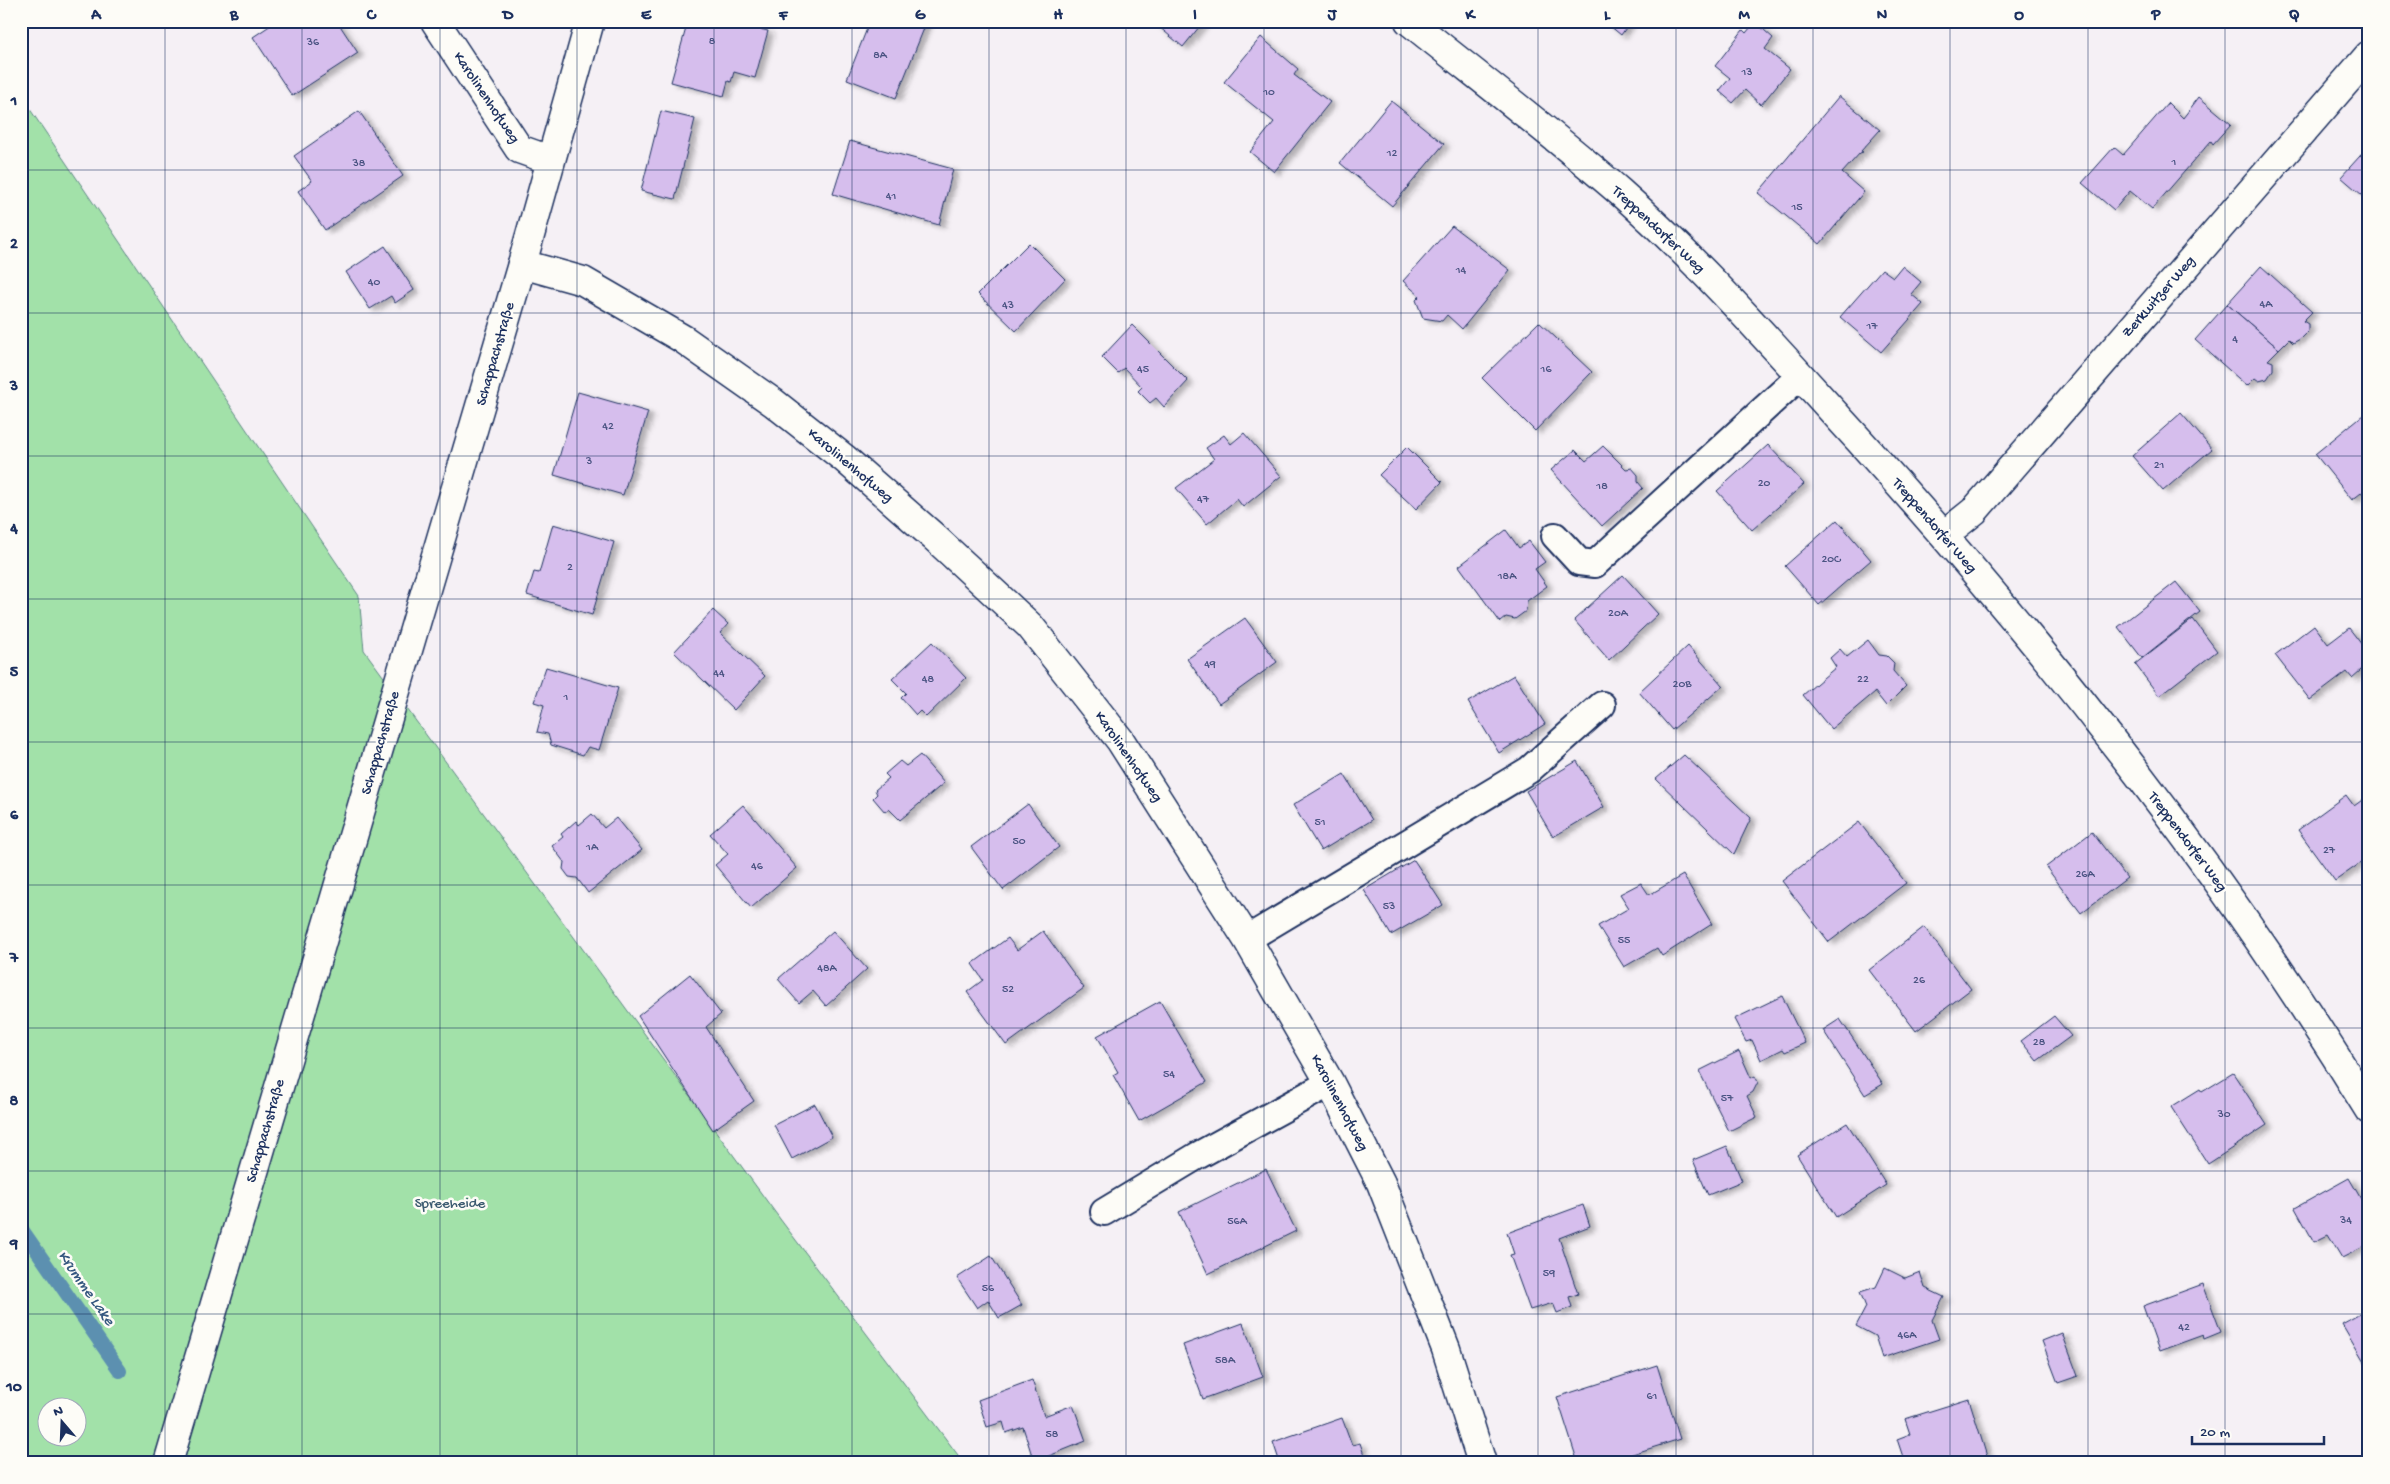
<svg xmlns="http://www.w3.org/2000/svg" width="2390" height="1484" font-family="'Gochi Hand',sans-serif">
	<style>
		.green { fill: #a2e1a9; stroke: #5e8884; fill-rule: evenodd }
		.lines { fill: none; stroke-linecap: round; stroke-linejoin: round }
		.stream { stroke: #5b90b0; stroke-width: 14 }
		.building { fill: #d6beed; stroke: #1b2f5e; filter: url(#shadow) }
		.service-casing { stroke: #1b2f5e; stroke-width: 30 }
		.minor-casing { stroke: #1b2f5e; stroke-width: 31 }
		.service { stroke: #fdfcf7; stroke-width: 26 }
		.minor { stroke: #fdfcf7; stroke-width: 28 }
		.grid { fill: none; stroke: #1b2f5e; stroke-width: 1; stroke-opacity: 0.55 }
		.labels { text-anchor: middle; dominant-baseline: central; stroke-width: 5; stroke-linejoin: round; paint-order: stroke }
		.number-label { font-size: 12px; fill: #4a5382 }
		.street-label { font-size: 15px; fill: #1b2f5e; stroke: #fdfcf7 }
		.park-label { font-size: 15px; fill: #3d5c71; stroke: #fdfcf7 }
		.water-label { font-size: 16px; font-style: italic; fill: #365880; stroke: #fdfcf7 }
		.neatline { fill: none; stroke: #1b2f5e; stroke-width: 2 }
		.grid-label { font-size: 16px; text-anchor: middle; font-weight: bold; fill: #1b2f5e }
	</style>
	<defs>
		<filter id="shadow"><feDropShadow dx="5.5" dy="3" stdDeviation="2.5" flood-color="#0004"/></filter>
	</defs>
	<rect width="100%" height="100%" fill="#f5f0f5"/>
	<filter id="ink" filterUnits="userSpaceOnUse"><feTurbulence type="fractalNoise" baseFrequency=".02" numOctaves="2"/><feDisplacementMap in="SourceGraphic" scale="10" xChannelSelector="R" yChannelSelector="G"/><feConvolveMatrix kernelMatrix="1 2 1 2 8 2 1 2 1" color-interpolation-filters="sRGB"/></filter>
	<g filter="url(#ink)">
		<path class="green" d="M 21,96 L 359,596 L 364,650 L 780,1219 L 964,1463 L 21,1463 ZM 48,1406 L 78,1406 L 78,1436 L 48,1436 Z"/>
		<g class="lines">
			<polyline class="stream" points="21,1228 120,1371"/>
		</g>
		<g class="building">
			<polygon points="277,21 337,21 358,53 292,96 253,37"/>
			<polygon points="688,21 749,21 747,26 768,31 755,78 734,72 731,82 728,81 724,96 671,82"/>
			<polygon points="870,21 927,21 896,98 847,79"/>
			<polygon points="1152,21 1204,21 1183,47"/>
			<polygon points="1604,21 1631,21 1621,35"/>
			<polygon points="1755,22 1773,38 1765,49 1790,69 1761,105 1745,90 1733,103 1719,91 1730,78 1715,66 1743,30 1746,33"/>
			<polygon points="1261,37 1298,69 1294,75 1330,102 1274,172 1250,152 1274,122 1224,82"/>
			<polygon points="1839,96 1880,130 1861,151 1863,152 1860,153 1842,173 1864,192 1820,244 1758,193"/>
			<polygon points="2199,97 2231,124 2213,144 2211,141 2152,209 2130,191 2114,210 2082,183 2114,147 2123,155 2168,103 2183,118"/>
			<polygon points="1391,101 1444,144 1392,206 1340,163"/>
			<polygon points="359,111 403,176 325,230 298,191 312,181 294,156"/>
			<polygon points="661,111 695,119 675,199 641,191"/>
			<polygon points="850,141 953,169 939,225 833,194"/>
			<polygon points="2369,146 2369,201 2341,177"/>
			<polygon points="1452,226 1510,270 1462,329 1447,315 1442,321 1423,318 1416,300 1420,296 1403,281"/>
			<polygon points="1029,243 1065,279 1016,331 978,294"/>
			<polygon points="385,246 414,290 395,303 391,296 370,309 346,272"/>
			<polygon points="1902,266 1921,282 1911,294 1923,304 1881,352 1840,317 1882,269 1893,277"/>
			<polygon points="2261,266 2312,312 2303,321 2308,324 2308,331 2300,339 2293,343 2289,339 2279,349 2227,304"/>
			<polygon points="2227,304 2279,349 2268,360 2273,362 2273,370 2267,379 2259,381 2255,378 2247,386 2195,340"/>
			<polygon points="1539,322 1592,372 1535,431 1482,378"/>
			<polygon points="1132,325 1188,381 1164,407 1156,398 1150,403 1138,391 1142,387 1124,368 1118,373 1102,357"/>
			<polygon points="578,392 648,412 623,495 554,475"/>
			<polygon points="2369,410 2369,487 2352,500 2315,454"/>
			<polygon points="2181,413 2212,449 2163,491 2132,456"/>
			<polygon points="1244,433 1281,476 1243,507 1237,499 1207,524 1176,488 1214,459 1206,448 1224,435 1231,444"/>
			<polygon points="1768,445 1804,484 1752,530 1717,491"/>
			<polygon points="1603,446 1626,469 1632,468 1638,475 1638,482 1643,488 1602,526 1551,470 1575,450 1586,461"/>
			<polygon points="1407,447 1442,482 1416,509 1379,475"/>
			<polygon points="1837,520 1871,560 1819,605 1785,566"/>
			<polygon points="553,524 614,542 592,615 527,595 534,572 539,573"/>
			<polygon points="1506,530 1519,548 1529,541 1545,562 1535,569 1547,586 1527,601 1526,611 1515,619 1506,617 1500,622 1459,566"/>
			<polygon points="1623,575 1658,614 1609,660 1574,620"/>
			<polygon points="2176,582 2200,612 2142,658 2118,627"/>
			<polygon points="713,610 728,624 720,633 765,676 734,710 674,652"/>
			<polygon points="1245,618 1277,662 1219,704 1187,659"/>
			<polygon points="2193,619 2217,651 2159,696 2135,664"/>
			<polygon points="2314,625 2328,644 2349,628 2369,654 2369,663 2352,678 2347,672 2310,700 2275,655"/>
			<polygon points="1868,640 1879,655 1887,656 1894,663 1893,671 1906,686 1886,706 1875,692 1831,729 1803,695 1836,667 1830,658 1840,649 1847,657"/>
			<polygon points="932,642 966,678 926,717 920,711 916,715 901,698 906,693 892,679"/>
			<polygon points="1688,646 1723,686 1672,730 1639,692"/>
			<polygon points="546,667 618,688 599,750 588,747 583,755 551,745 548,734 537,732 544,705 534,702"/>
			<polygon points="1514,675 1545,724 1499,753 1468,702"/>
			<polygon points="920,755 944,783 900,820 889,809 885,812 873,798 877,794 875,790 889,778 885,774 900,761 906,766"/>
			<polygon points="1684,755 1751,818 1734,854 1656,779"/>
			<polygon points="1577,761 1604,807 1553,837 1526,791"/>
			<polygon points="1344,774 1372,820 1321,851 1293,805"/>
			<polygon points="2346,795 2354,806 2369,795 2369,857 2335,881 2298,830"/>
			<polygon points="1028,804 1059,847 1003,890 971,847"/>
			<polygon points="743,805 797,868 751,908 715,865 728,854 710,834"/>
			<polygon points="592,814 604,828 616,818 642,850 588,893 577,878 569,877 563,869 564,862 552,846 563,837 561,834 576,821 579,825"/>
			<polygon points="1859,822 1906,883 1829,942 1782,881"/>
			<polygon points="2092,832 2127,878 2081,913 2046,867"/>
			<polygon points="1414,860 1443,905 1391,935 1364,890"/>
			<polygon points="1683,875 1712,924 1662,956 1657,948 1624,967 1598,926 1629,908 1620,894 1641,883 1649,895"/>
			<polygon points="1924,927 1971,989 1916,1031 1869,970"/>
			<polygon points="833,931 867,969 826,1006 813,991 799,1003 778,979"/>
			<polygon points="1043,931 1084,988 1006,1045 967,992 983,980 972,964 1008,938 1017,950"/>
			<polygon points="690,974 721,1014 706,1027 754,1101 713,1130 638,1016"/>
			<polygon points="1782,996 1805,1043 1785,1052 1783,1049 1761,1060 1752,1040 1746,1042 1734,1019"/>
			<polygon points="1160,1001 1207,1082 1139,1121 1113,1075 1118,1072 1097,1036"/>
			<polygon points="2054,1016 2071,1036 2037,1061 2021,1041"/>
			<polygon points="1840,1019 1883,1084 1865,1095 1823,1030"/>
			<polygon points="1739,1051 1751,1078 1755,1076 1758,1082 1753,1092 1747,1096 1757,1117 1729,1131 1699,1071"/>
			<polygon points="2233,1073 2267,1125 2208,1164 2171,1107 2200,1089 2202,1092"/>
			<polygon points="815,1104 832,1137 792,1159 774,1125"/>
			<polygon points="1847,1123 1886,1185 1836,1217 1797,1155"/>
			<polygon points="1727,1146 1742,1181 1708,1195 1693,1160"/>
			<polygon points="1266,1169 1296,1231 1208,1274 1179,1212"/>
			<polygon points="2349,1178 2369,1213 2369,1244 2342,1258 2328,1235 2314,1242 2295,1208"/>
			<polygon points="1583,1205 1590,1226 1559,1238 1578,1294 1569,1297 1572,1307 1557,1313 1553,1303 1530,1310 1510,1255 1514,1254 1507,1233"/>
			<polygon points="991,1256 1022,1305 999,1318 988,1300 977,1308 957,1278"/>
			<polygon points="1885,1268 1905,1278 1920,1272 1925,1288 1944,1297 1932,1320 1939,1339 1882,1358 1875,1336 1856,1326 1866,1307 1860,1292 1876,1287"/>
			<polygon points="2203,1284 2221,1332 2204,1339 2203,1335 2159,1351 2143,1306"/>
			<polygon points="2369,1309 2369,1367 2368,1368 2342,1324"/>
			<polygon points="1243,1323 1263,1377 1203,1399 1183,1345"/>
			<polygon points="2062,1333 2078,1376 2058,1383 2042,1341"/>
			<polygon points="1657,1365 1680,1439 1604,1463 1578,1463 1557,1397"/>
			<polygon points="1032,1380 1044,1416 1073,1405 1086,1441 1034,1462 1023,1427 1006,1433 1003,1422 987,1427 978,1400"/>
			<polygon points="1969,1399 1989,1463 1919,1463 1919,1461 1905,1463 1897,1439 1910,1434 1905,1419"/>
			<polygon points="1342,1418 1352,1445 1360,1443 1366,1461 1280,1463 1273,1442"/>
		</g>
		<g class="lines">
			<g class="service-casing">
				<g id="service">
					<polyline points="1555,536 1579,562 1595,564 1800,376"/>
					<polyline points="1247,939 1529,770 1602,705"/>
					<polyline points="1104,1212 1197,1156 1330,1083"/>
				</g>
			</g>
			<g class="minor-casing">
				<g id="minor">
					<polyline points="435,21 519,149 550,160"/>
					<path d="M 1409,21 C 1480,78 1552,133 1620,192 C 1706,268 1782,356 1859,440 C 2047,648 2223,870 2369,1110"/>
					<polyline points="522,264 583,281 683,339 774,403 845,459 934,537 1030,626 1120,740 1247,939 1330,1083 1381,1183 1446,1349 1482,1463"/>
					<polyline points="1944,535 1974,511 2369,55"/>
					<polyline points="168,1463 522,264 590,21"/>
				</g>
			</g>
			<use href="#service" class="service"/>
			<use href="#minor" class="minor"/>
		</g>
	</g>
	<path class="grid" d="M 165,21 L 165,1463M 302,21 L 302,1463M 440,21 L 440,1463M 577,21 L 577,1463M 714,21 L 714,1463M 852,21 L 852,1463M 989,21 L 989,1463M 1126,21 L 1126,1463M 1264,21 L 1264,1463M 1401,21 L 1401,1463M 1538,21 L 1538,1463M 1676,21 L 1676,1463M 1813,21 L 1813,1463M 1950,21 L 1950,1463M 2088,21 L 2088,1463M 2225,21 L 2225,1463M 21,170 L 2369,170M 21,313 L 2369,313M 21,456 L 2369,456M 21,599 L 2369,599M 21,742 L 2369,742M 21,885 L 2369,885M 21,1028 L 2369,1028M 21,1171 L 2369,1171M 21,1314 L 2369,1314"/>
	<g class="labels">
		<g class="number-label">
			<text x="712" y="42">8</text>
			<text x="313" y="43">36</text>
			<text x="880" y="56">8A</text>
			<text x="1747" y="73">13</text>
			<text x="1269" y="93">10</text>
			<text x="1392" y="154">12</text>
			<text x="2174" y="163">1</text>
			<text x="359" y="164">38</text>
			<text x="891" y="197">41</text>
			<text x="1797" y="208">15</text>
			<text x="1461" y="271">14</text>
			<text x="374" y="283">40</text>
			<text x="2266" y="305">4A</text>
			<text x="1008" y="306">43</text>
			<text x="1872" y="327">17</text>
			<text x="2235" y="340">4</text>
			<text x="1143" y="370">45</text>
			<text x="1546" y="370">16</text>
			<text x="608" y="427">42</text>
			<text x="589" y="462">3</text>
			<text x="2159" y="466">21</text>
			<text x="1764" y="484">20</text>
			<text x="1602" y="487">18</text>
			<text x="1203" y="500">47</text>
			<text x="1831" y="560">20C</text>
			<text x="570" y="568">2</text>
			<text x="1507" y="577">18A</text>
			<text x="1618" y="614">20A</text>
			<text x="1210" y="665">49</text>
			<text x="719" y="674">44</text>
			<text x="928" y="680">48</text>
			<text x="1863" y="680">22</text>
			<text x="1682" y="685">20B</text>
			<text x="566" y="698">1</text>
			<text x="1320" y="823">51</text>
			<text x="1019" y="842">50</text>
			<text x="592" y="848">1A</text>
			<text x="2329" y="851">27</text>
			<text x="757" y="867">46</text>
			<text x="2085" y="875">26A</text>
			<text x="1389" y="907">53</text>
			<text x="1624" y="941">55</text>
			<text x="827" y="969">48A</text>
			<text x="1919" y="981">26</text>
			<text x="1008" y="990">52</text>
			<text x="2039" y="1043">28</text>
			<text x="1169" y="1075">54</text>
			<text x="1727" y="1099">57</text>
			<text x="2224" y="1115">30</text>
			<text x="2346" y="1221">34</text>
			<text x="1237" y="1222">56A</text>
			<text x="1549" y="1274">59</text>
			<text x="988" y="1289">56</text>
			<text x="2184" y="1328">42</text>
			<text x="1907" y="1336">46A</text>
			<text x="1225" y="1361">58A</text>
			<text x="1652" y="1397">61</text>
			<text x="1052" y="1435">58</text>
		</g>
		<g class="street-label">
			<text transform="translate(486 98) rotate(56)">Karolinenhofweg</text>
			<text transform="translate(1658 230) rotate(43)">Treppendorfer Weg</text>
			<text transform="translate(2159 297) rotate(-49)">Zerkwitzer Weg</text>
			<text transform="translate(496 354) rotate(-74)">Schappachstraße</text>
			<text transform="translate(850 466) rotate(40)">Karolinenhofweg</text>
			<text transform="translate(1934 526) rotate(49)">Treppendorfer Weg</text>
			<text transform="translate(381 743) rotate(-74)">Schappachstraße</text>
			<text transform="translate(1128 757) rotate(55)">Karolinenhofweg</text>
			<text transform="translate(2187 842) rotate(53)">Treppendorfer Weg</text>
			<text transform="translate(1339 1103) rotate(62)">Karolinenhofweg</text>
			<text transform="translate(266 1131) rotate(-74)">Schappachstraße</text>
		</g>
		<g class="park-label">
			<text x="450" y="1204">Spreeheide</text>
		</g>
		<g class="water-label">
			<text transform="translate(85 1289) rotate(55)">Krumme Lake</text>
		</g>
	</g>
	<rect width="2390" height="1484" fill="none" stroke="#fdfcf7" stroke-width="55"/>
	<g transform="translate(62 1422) rotate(341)"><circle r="24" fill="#fdfcf7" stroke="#a3aaba"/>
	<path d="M0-4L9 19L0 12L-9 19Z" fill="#1b2f5e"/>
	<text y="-8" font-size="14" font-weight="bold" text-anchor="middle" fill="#1b2f5e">N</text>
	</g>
	<path d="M2192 1436v8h132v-8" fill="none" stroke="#1b2f5e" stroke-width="2.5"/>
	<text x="2200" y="1436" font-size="15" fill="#1b2f5e" stroke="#fdfcf7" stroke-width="4" paint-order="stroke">20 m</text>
	<rect x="28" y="28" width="2334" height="1428" class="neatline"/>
	<g class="grid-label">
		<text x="96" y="19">A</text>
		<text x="234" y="19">B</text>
		<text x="371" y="19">C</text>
		<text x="508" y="19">D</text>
		<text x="646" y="19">E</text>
		<text x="783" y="19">F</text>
		<text x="920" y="19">G</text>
		<text x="1058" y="19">H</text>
		<text x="1195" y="19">I</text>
		<text x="1332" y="19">J</text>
		<text x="1470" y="19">K</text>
		<text x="1607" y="19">L</text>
		<text x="1744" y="19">M</text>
		<text x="1882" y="19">N</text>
		<text x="2019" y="19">O</text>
		<text x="2156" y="19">P</text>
		<text x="2294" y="19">Q</text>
		<text x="14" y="105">1</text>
		<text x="14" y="248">2</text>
		<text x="14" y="390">3</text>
		<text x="14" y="533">4</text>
		<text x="14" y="676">5</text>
		<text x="14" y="819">6</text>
		<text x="14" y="962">7</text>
		<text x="14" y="1105">8</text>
		<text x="14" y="1248">9</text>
		<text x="14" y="1391">10</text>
	</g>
</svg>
